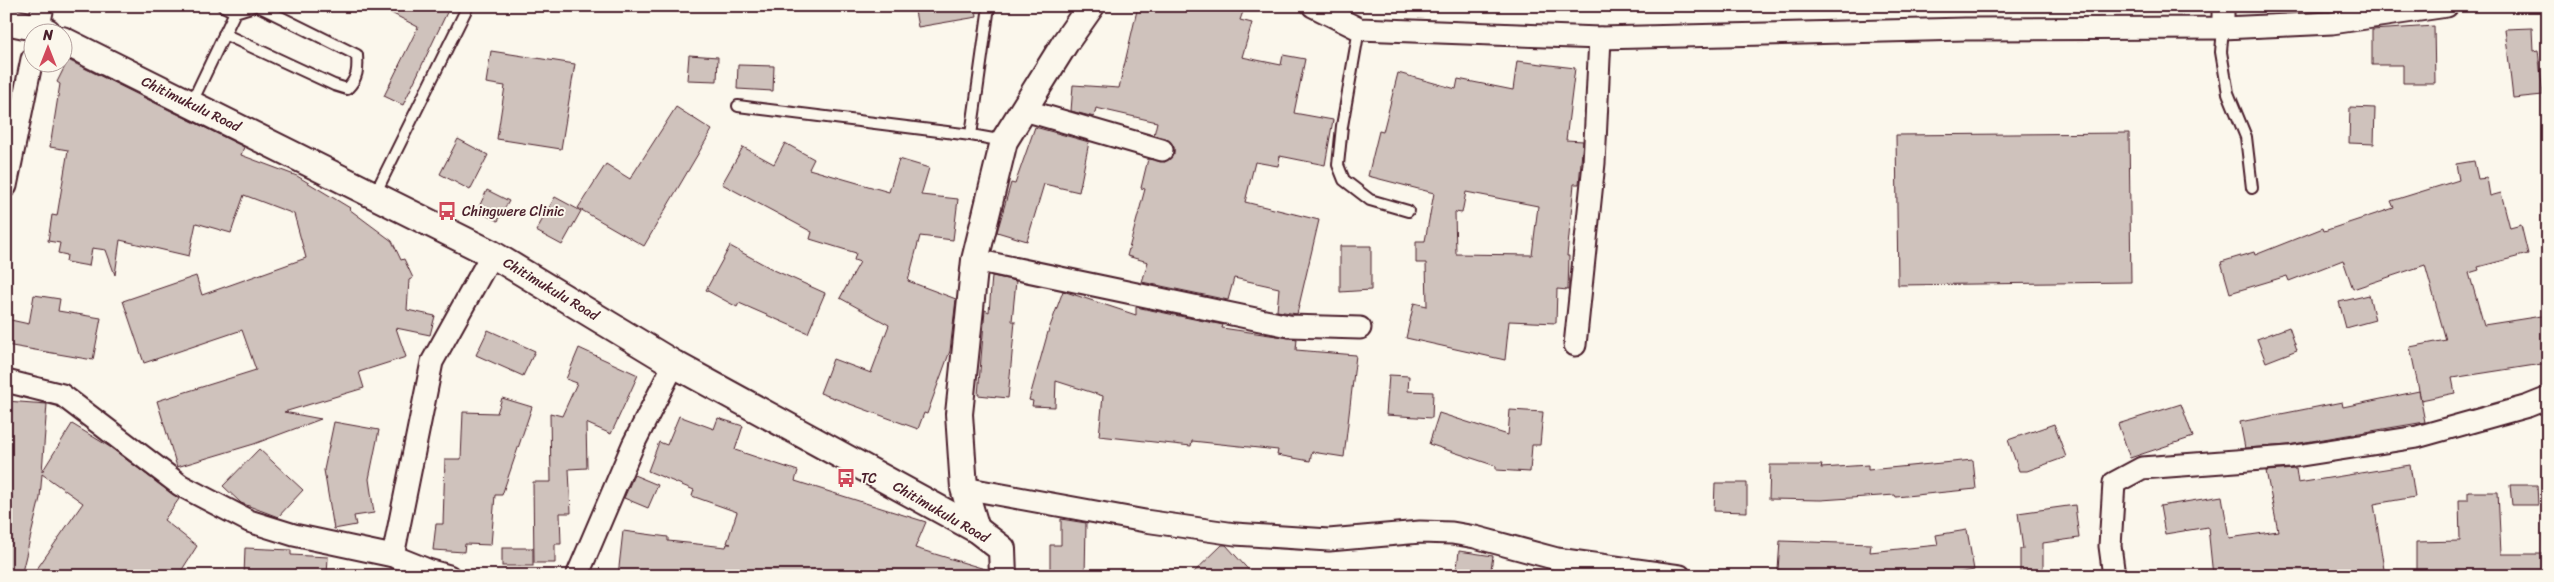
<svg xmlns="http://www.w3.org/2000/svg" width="2554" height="582" font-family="Sriracha,sans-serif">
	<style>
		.building { fill: #cfc2bc; stroke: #4a1f2b; fill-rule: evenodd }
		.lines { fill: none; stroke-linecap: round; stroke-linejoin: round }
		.service-casing { stroke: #4a1f2b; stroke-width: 14 }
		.minor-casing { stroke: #4a1f2b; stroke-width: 25 }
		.tertiary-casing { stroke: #4a1f2b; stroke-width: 30 }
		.service { stroke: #fbf7ec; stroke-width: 10 }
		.minor { stroke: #fbf7ec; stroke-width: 21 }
		.tertiary { stroke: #fbf7ec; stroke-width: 26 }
		.labels { text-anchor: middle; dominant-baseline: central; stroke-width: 4; stroke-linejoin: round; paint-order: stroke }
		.street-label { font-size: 14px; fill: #4a1f2b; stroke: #fbf7ec }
		.poi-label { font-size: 14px; fill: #4a1f2b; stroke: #fbf7ec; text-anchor: start }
	</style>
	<rect width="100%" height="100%" fill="#fbf7ec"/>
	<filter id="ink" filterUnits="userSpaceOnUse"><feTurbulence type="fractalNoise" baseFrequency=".02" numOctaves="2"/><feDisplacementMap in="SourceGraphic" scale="10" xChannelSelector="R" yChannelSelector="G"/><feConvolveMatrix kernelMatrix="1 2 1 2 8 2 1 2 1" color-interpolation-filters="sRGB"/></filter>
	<g filter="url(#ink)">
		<g class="building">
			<polygon points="378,6 450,6 403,105 384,96 418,27"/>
			<polygon points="914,6 976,6 977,17 918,27"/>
			<polygon points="1138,6 1245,6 1240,20 1252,23 1242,57 1281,65 1283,55 1305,59 1294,113 1333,120 1325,165 1280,156 1278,166 1255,162 1245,202 1319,220 1297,314 1277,311 1279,288 1234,278 1228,300 1142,282 1148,262 1127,256 1145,189 1141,188 1148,159 1165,162 1174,154 1174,147 1166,138 1154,135 1157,122 1096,108 1094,117 1071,111 1073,85 1119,88"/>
			<polygon points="2434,26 2435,83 2403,83 2403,65 2372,65 2372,30"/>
			<polygon points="2532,28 2533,51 2538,50 2543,95 2513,98 2505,29"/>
			<polygon points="491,51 575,64 561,149 497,139 505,86 486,83"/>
			<polygon points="689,55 718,57 717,81 687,80"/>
			<polygon points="68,60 244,147 241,155 297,176 350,208 349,209 392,241 401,260 404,259 413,278 409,280 407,310 435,316 430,335 396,328 406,357 359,372 364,388 284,412 321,419 254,444 177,467 157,401 256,370 242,330 144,363 123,301 196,276 202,295 306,258 294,214 244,195 231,233 196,223 189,256 120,240 115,275 106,250 92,248 89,266 66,262 67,255 58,253 60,243 48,241 52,215 57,216 68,150 50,147 60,84 57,82"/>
			<path d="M 1517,61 L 1575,68 L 1566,140 L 1583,141 L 1579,184 L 1574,184 L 1567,256 L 1569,256 L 1568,290 L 1557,289 L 1556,323 L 1509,321 L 1505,360 L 1406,338 L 1414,303 L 1427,306 L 1426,263 L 1416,263 L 1416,241 L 1425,241 L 1434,193 L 1368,176 L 1379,131 L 1383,132 L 1398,73 L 1456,89 L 1458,79 L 1513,90 ZM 1466,192 L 1538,206 L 1532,255 L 1456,254 L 1455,212 L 1462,213 Z"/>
			<polygon points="738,65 774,66 773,91 737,89"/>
			<polygon points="676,107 712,130 644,246 578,208 606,164 630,179"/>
			<polygon points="2350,107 2375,108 2374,144 2349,143"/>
			<polygon points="1035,127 1089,142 1079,192 1044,184 1027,241 997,232 1011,183 1015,184"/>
			<polygon points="2129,133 2131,282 1898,285 1896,135"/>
			<polygon points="458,139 488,155 470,190 440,174"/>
			<polygon points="785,143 814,159 809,169 889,192 899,159 929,168 921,195 958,199 953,240 920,236 908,281 956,299 950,351 927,414 924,413 918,429 820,393 833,359 871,373 889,325 840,298 860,262 854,260 856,253 810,239 812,232 722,184 743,147 774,164"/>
			<polygon points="2474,161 2478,179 2487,178 2490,196 2501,193 2510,228 2521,225 2528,254 2478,267 2479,270 2469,273 2484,325 2548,315 2548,363 2452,378 2455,393 2421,400 2410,347 2446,340 2425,265 2353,289 2343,260 2289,281 2287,276 2230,293 2221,262 2254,252 2255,255 2323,228 2324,231 2394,208 2391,201 2459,180 2456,164"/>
			<polygon points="487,190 509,201 498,221 477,211"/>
			<polygon points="555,197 581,211 562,245 536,231"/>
			<polygon points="730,246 774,270 825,293 808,333 739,303 737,307 706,290"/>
			<polygon points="1340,246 1371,246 1371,290 1340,292"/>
			<polygon points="992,276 1016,281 1012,321 1015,321 1008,398 978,395 985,310 989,312"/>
			<polygon points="1063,291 1136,315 1136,307 1223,325 1222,328 1297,339 1296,350 1356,355 1344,457 1312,452 1310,461 1277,455 1278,450 1192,441 1191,446 1099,436 1103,396 1056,381 1055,407 1032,406 1033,401 1029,400 1048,332"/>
			<polygon points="34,295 60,299 58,311 101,318 93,360 6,345 6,319 29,324"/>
			<polygon points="2369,295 2375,320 2346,328 2339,302"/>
			<polygon points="2289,327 2297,350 2266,362 2257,339"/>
			<polygon points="488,330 535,351 523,376 476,355"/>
			<polygon points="579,348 638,375 611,434 586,423 587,468 569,469 571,513 560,513 561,544 555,544 555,563 534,563 533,482 551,482 550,413 562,416 577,383 566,379"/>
			<polygon points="1389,375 1409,376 1408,391 1433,392 1432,418 1386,415"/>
			<polygon points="2419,391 2425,422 2288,445 2245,448 2240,422 2342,402 2343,407"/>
			<polygon points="502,398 532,407 502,495 495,495 491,545 465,544 464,552 433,550 436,524 443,524 445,459 461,459 463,412 497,413"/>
			<polygon points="6,401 47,404 42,472 72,424 110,447 179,499 164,520 197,546 178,576 32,576 83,503 42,474 40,498 21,576 6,576"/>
			<polygon points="2181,404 2193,437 2130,458 2118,424"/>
			<polygon points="1510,410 1543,412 1540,445 1532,445 1530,472 1496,470 1496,466 1429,444 1439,413 1508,435"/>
			<polygon points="679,416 714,429 718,418 743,426 735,450 798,471 795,481 926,522 915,548 988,570 988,576 618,576 623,531 668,537 668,541 726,547 727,544 731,544 727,543 737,512 692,496 694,490 648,471 659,442 667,445"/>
			<polygon points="334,422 379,430 369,479 374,513 354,516 356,525 334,529 324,470"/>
			<polygon points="2054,424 2066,457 2027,471 2019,471 2008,440"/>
			<polygon points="259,449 303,490 278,517 241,503 223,486"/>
			<polygon points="1973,460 1976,489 1896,497 1895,495 1821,500 1769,499 1770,465 1822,465 1821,468 1868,465 1868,470"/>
			<polygon points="2410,465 2415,497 2374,504 2385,576 2213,576 2208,527 2165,534 2160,506 2222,496 2229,538 2278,531 2266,471 2296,469 2298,483"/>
			<polygon points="634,475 658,485 648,508 624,498"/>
			<polygon points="1715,483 1747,483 1747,512 1714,511"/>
			<polygon points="2510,485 2537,485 2538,505 2512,505"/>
			<polygon points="2468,492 2498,492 2501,554 2548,554 2548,576 2416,576 2416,542 2460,541 2459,500 2468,500"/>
			<polygon points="2075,505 2079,538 2043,543 2043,576 2020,576 2020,549 2023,549 2018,513"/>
			<polygon points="1061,519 1086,523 1085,576 1050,576 1050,545 1061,545"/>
			<polygon points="1967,530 1974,570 1942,576 1778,570 1780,541 1871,544 1870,552 1938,545 1936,535"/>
			<polygon points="1222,545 1226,545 1254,576 1190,576"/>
			<polygon points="245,548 291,550 291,555 328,557 327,576 244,576"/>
			<rect x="502" y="548" width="31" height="18"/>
			<polygon points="1459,551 1493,556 1490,576 1456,576"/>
		</g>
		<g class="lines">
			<g class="service-casing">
				<g id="service">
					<polyline points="223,6 235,12"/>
					<polyline points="2223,28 2221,52 2228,93 2246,137 2252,188"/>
					<polyline points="1359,29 1342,126 1338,165 1344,180 1370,200 1408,211"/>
					<path d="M 224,34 L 334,85 L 347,89 C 358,78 358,69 357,55 L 258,6"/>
					<polyline points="191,104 235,12 254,6"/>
					<polyline points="738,106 971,135 1004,141"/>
					<polyline points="971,135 989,6"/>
					<polyline points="375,194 468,6"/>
				</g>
			</g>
			<g class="minor-casing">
				<g id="minor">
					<polyline points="1313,6 1359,29 1600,38 1965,29 2223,28 2332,23 2447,6"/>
					<polyline points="2223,6 2223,28"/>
					<polyline points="38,32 43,6"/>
					<polyline points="1024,110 1162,150"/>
					<polyline points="6,186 32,59"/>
					<polyline points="975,260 1289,326 1360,328"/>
					<polyline points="1575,345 1594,163 1600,38"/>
					<polyline points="6,381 62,395 180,485 249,521 294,535 393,556 428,570 449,576"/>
					<polyline points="964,488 1145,521 1235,534 1329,540 1420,532 1452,533 1475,537 1557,559 1680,576"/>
					<polyline points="393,556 432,362 492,254"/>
					<polyline points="577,576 633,445 674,364"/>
					<polyline points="2114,576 2110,546 2114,483 2142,468 2289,457 2417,437 2528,406 2548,398"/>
				</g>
			</g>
			<g class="tertiary-casing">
				<g id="tertiary">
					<polyline points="6,21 39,28 47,32"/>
					<polyline points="62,40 492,254 674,364 976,529 1002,549 1003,576"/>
					<polyline points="976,529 964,488 959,414 975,260 1004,141 1065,43 1091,6"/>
				</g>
			</g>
			<use href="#service" class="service"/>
			<use href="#minor" class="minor"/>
			<use href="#tertiary" class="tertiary"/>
		</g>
	</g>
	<defs>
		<g id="bus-bare" transform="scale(1.5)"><path d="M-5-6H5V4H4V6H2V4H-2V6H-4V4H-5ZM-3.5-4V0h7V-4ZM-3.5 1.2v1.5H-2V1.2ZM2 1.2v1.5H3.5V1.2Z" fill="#d1495b" stroke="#fbf7ec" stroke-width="2.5" paint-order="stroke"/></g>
	</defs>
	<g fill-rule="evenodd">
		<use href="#bus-bare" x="447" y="211"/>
		<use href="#bus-bare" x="846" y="478"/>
	</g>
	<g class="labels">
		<g class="street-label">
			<text transform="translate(191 104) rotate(26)">Chitimukulu Road</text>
			<text transform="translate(551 289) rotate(31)">Chitimukulu Road</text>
			<text transform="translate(941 512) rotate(30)">Chitimukulu Road</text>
		</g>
		<g class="poi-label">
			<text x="462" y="211">Chingwere Clinic</text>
			<text x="861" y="478">TC</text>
		</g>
	</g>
	<rect width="2554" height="582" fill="none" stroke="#fbf7ec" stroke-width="25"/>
	<rect x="12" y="12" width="2529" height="557" fill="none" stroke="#4a1f2b" stroke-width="2" filter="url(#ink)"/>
	<g transform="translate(48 48)"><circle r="24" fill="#fbf7ec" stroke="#b4a19f"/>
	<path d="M0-4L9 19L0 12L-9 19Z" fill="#d1495b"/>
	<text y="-8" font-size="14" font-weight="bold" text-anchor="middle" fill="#4a1f2b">N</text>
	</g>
</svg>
